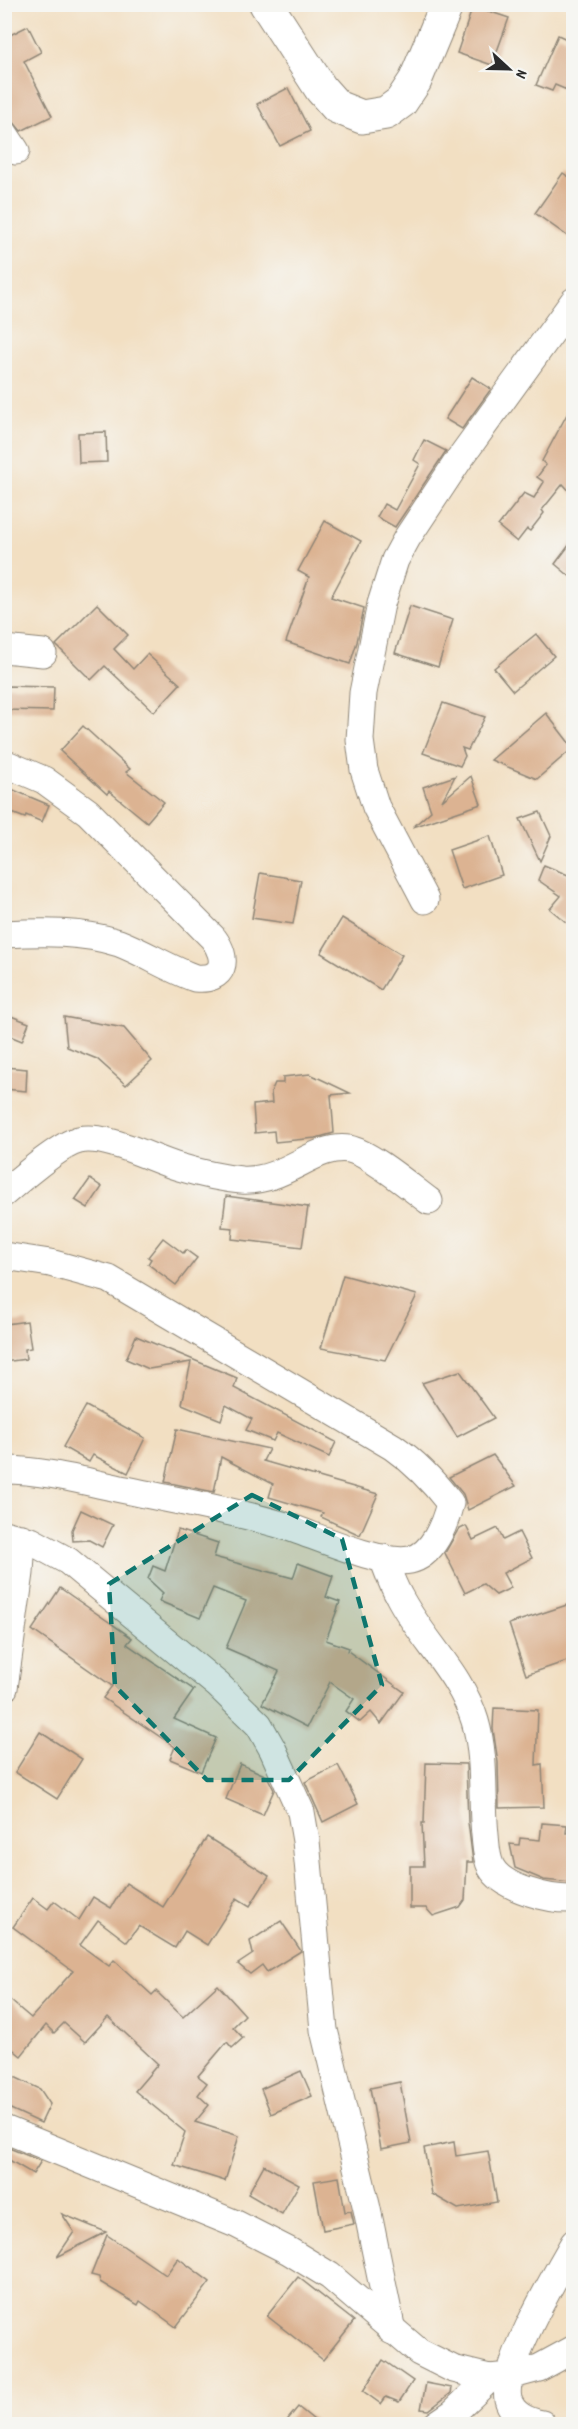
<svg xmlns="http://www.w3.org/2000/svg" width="578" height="2429" font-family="Dekko,sans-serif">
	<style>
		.building { fill: #dcb392 }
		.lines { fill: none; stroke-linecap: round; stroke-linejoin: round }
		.minor-casing { stroke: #8e8576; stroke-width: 29 }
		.major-casing { stroke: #8e8576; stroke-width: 35 }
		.minor { stroke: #fff; stroke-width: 27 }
		.major { stroke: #fff; stroke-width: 33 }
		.marked { fill: #0f766e; fill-opacity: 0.2; stroke: #0f766e; stroke-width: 4.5; stroke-dasharray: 12 8; stroke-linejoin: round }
	</style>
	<rect width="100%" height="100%" fill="#f6f6f2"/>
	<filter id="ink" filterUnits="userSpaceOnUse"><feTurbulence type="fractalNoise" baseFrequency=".0167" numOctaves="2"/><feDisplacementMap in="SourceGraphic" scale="12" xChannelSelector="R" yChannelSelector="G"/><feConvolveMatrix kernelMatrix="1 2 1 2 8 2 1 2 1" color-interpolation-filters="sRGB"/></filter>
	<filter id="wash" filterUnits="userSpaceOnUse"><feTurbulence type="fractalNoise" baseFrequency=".008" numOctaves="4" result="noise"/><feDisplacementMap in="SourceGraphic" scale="24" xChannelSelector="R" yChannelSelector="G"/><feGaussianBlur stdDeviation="1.35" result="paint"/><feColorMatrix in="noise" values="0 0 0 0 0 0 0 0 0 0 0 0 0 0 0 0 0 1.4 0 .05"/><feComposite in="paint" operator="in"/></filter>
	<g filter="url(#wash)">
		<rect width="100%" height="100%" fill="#f2dfc2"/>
		<g id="blocks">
			<g class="building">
				<polygon points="473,6 509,18 492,65 457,53"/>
				<polygon points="28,26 41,52 24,61 52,116 21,131 12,120 4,105 4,38"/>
				<polygon points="558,35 573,42 573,74 567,90 555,85 552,91 536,85"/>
				<polygon points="288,88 310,131 280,146 257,104"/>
				<polygon points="563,173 573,180 573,240 535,213"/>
				<polygon points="472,377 491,389 462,429 445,419"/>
				<polygon points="573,403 573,495 563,484 542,510 544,513 530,531 527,529 517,542 498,526 524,493 534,498 544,482 537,477 546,465 542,461"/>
				<polygon points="106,432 107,462 79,463 78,433"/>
				<polygon points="424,440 446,451 395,527 377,517 384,504 395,510 420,464 414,460"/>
				<polygon points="325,521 361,541 331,597 364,608 357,642 350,664 286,642 309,577 298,571"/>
				<polygon points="573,540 573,579 555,564"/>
				<polygon points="97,604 128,635 114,649 133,669 147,654 180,684 154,712 105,666 91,680 56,645"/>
				<polygon points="410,606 453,620 438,667 395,653"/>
				<polygon points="536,634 554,656 513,691 494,668"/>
				<polygon points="4,686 54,687 53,711 4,710"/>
				<polygon points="443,703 485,717 468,750 462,748 465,756 460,766 423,753"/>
				<polygon points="546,713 573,748 537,779 491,760"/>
				<polygon points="83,726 130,769 126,772 164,802 147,822 109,791 107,794 60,751"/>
				<polygon points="455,776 442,801 471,776 481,804 413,827 431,811 423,787"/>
				<polygon points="4,786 49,805 42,822 26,815 25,818 4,810"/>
				<polygon points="540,812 551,836 540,861 520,819"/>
				<polygon points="490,836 502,875 462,889 449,850"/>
				<polygon points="544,865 573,877 573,928 550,909 561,896 538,880"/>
				<polygon points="260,873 301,880 293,924 252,918"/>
				<polygon points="342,918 402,955 381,990 321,953"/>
				<polygon points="11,1016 29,1023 22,1041 5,1034"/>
				<polygon points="64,1017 124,1028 152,1061 126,1085 97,1059 67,1047"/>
				<polygon points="4,1067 27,1069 26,1091 4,1089"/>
				<polygon points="310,1074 350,1093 331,1095 334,1133 316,1138 275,1142 274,1131 255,1133 253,1105 272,1103 271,1092 275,1083 283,1083 283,1077"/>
				<polygon points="90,1179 102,1187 88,1208 75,1200"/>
				<polygon points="226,1196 308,1207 302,1247 232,1239 233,1228 222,1227"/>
				<polygon points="163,1238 183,1253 186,1250 197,1258 176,1285 148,1264 151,1259 148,1257"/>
				<polygon points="343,1275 417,1295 385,1360 321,1348"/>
				<polygon points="27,1321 31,1348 25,1349 26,1359 4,1362 6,1324"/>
				<polygon points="136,1336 237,1378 234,1388 336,1442 329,1457 277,1433 273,1441 246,1430 252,1419 226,1405 221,1420 182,1404 191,1362 149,1369 126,1359"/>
				<polygon points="460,1371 494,1418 457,1437 422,1383"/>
				<polygon points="86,1406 145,1438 128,1473 93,1455 89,1462 63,1447"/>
				<polygon points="177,1429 269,1449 263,1461 378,1494 360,1535 321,1517 323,1513 269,1497 273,1484 221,1457 214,1492 165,1482"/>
				<polygon points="493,1455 516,1486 468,1510 463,1494 449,1477"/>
				<polygon points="81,1510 113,1525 102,1547 89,1540 73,1541 72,1530"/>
				<polygon points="466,1526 473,1540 498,1528 503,1540 519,1532 532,1558 503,1573 511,1588 496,1595 483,1584 465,1593 445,1553 458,1530"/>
				<polygon points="178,1530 218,1543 214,1557 293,1578 298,1563 333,1576 326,1597 340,1602 326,1640 349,1648 348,1651 404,1692 381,1724 371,1712 360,1722 346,1711 354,1699 330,1682 307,1727 262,1704 279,1671 226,1648 246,1601 213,1588 200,1618 159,1601 163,1593 148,1579 153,1566 165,1571"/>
				<polygon points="60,1588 132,1638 127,1644 194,1690 174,1719 216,1738 201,1772 170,1759 175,1747 103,1698 112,1686 32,1630"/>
				<polygon points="570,1604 573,1615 573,1659 526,1675 509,1624"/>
				<polygon points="494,1708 538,1710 536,1765 542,1764 544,1807 499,1808 498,1762 493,1729"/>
				<polygon points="40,1732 82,1759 57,1799 15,1772"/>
				<polygon points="426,1763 466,1764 468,1822 473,1862 467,1862 465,1900 460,1907 433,1916 426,1908 410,1908 410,1866 424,1866 422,1823 424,1823"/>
				<polygon points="240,1764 267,1776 274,1790 263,1815 226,1799"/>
				<polygon points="338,1765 358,1804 323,1822 305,1782"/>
				<polygon points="542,1823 567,1825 566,1833 573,1833 572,1883 544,1880 515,1868 510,1844 519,1845 520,1838 540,1840"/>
				<polygon points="207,1837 269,1876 250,1906 237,1898 207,1945 185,1931 175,1948 139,1926 127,1942 98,1920 80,1945 109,1966 114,1960 152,1995 156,1991 183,2017 218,1985 245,2015 233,2027 243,2038 232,2048 227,2042 198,2076 207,2083 198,2095 209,2105 195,2122 239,2136 225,2181 174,2165 185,2132 135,2091 158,2064 108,2017 85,2042 64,2023 54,2033 46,2025 21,2056 4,2042 4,1995 31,2018 73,1971 13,1927 33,1898 48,1909 54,1901 79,1920 93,1897 111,1908 126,1883 163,1907"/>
				<polygon points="281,1921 301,1951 267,1972 262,1965 250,1974 238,1964 253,1954 250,1941"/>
				<polygon points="301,2071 312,2096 271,2114 261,2089"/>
				<polygon points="4,2072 40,2089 50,2104 41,2123 4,2106"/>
				<polygon points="400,2082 411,2143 381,2149 370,2088"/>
				<polygon points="454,2142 456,2156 488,2151 497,2202 458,2209 432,2194 424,2148"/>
				<polygon points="4,2146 41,2161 33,2174 4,2157"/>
				<polygon points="264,2165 299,2184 282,2214 248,2194"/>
				<polygon points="339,2177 345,2212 351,2211 354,2224 323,2230 314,2181"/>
				<polygon points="62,2214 106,2232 57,2257 74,2232"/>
				<polygon points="107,2235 166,2275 178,2258 210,2282 176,2327 140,2301 138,2305 100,2282 99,2277 91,2275"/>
				<polygon points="298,2277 354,2321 323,2360 267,2316"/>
				<polygon points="383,2360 413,2381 399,2402 386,2397 381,2404 363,2391"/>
				<polygon points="426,2383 452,2388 451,2393 429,2410 421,2409"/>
				<polygon points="298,2407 319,2424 284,2424"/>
			</g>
		</g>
	</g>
	<g filter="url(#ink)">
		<use href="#blocks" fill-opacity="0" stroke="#8e8576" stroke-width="1.5"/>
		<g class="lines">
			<g class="minor-casing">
				<g id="minor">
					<polyline points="4,133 16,151"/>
					<polyline points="4,649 43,653"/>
					<path d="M 4,763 L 44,780 L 88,812 L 213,938 C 229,959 225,981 195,978 C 169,969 145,953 119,943 C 83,931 42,932 4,934"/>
					<polyline points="425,900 376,807 364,770 360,740 363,693 381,604 395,560 407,538 458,461 574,301"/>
					<path d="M 4,1193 C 19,1180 61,1144 79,1140 C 107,1134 151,1159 179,1167 C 199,1173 221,1178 241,1180 C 285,1183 315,1143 349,1149 C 370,1153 410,1187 429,1201"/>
					<path d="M 4,1256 L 50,1263 L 109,1279 L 393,1447 C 416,1463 433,1481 450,1503 C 445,1524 433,1555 410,1560 C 381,1566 312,1534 282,1525 C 231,1510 178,1501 126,1490 C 87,1482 45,1470 4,1470"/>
					<polyline points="4,1534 31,1541 68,1561 218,1685 259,1725 273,1750 301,1812 306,1841 324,2030 367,2209 392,2331"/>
					<path d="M 383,1558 C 388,1571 392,1584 399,1596 C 421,1639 461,1674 475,1721 C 486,1758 481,1797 485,1835 C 486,1845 486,1857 491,1867 C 503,1889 550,1900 574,1899"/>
					<polyline points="4,1688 20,1573 22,1538"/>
					<polyline points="4,2129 236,2224 289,2251 330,2276 419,2352 453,2369 490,2378 509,2376 539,2368 574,2349"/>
					<polyline points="437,2424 453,2413 490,2378"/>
					<path d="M 542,2424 C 527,2421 512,2415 508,2399 C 501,2367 557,2273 574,2243"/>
				</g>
			</g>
			<g class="major-casing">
				<polyline id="major" points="266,4 321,89 337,107 362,117 386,113 401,102 415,81 447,4"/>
			</g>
			<use href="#minor" class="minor"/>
			<use href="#major" class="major"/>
		</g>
	</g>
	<path class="marked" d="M 252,1495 L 342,1539 L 382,1685 L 289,1780 L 207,1780 L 115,1686 L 109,1584 Z"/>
	<rect width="578" height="2429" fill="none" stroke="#f6f6f2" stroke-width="24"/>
	<g transform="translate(509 69) rotate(112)" stroke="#f6f6f2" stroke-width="4.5" paint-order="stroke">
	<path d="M0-4.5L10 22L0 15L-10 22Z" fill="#2b2b2b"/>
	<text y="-9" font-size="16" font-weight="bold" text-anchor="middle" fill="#2b2b2b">N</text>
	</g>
</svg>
